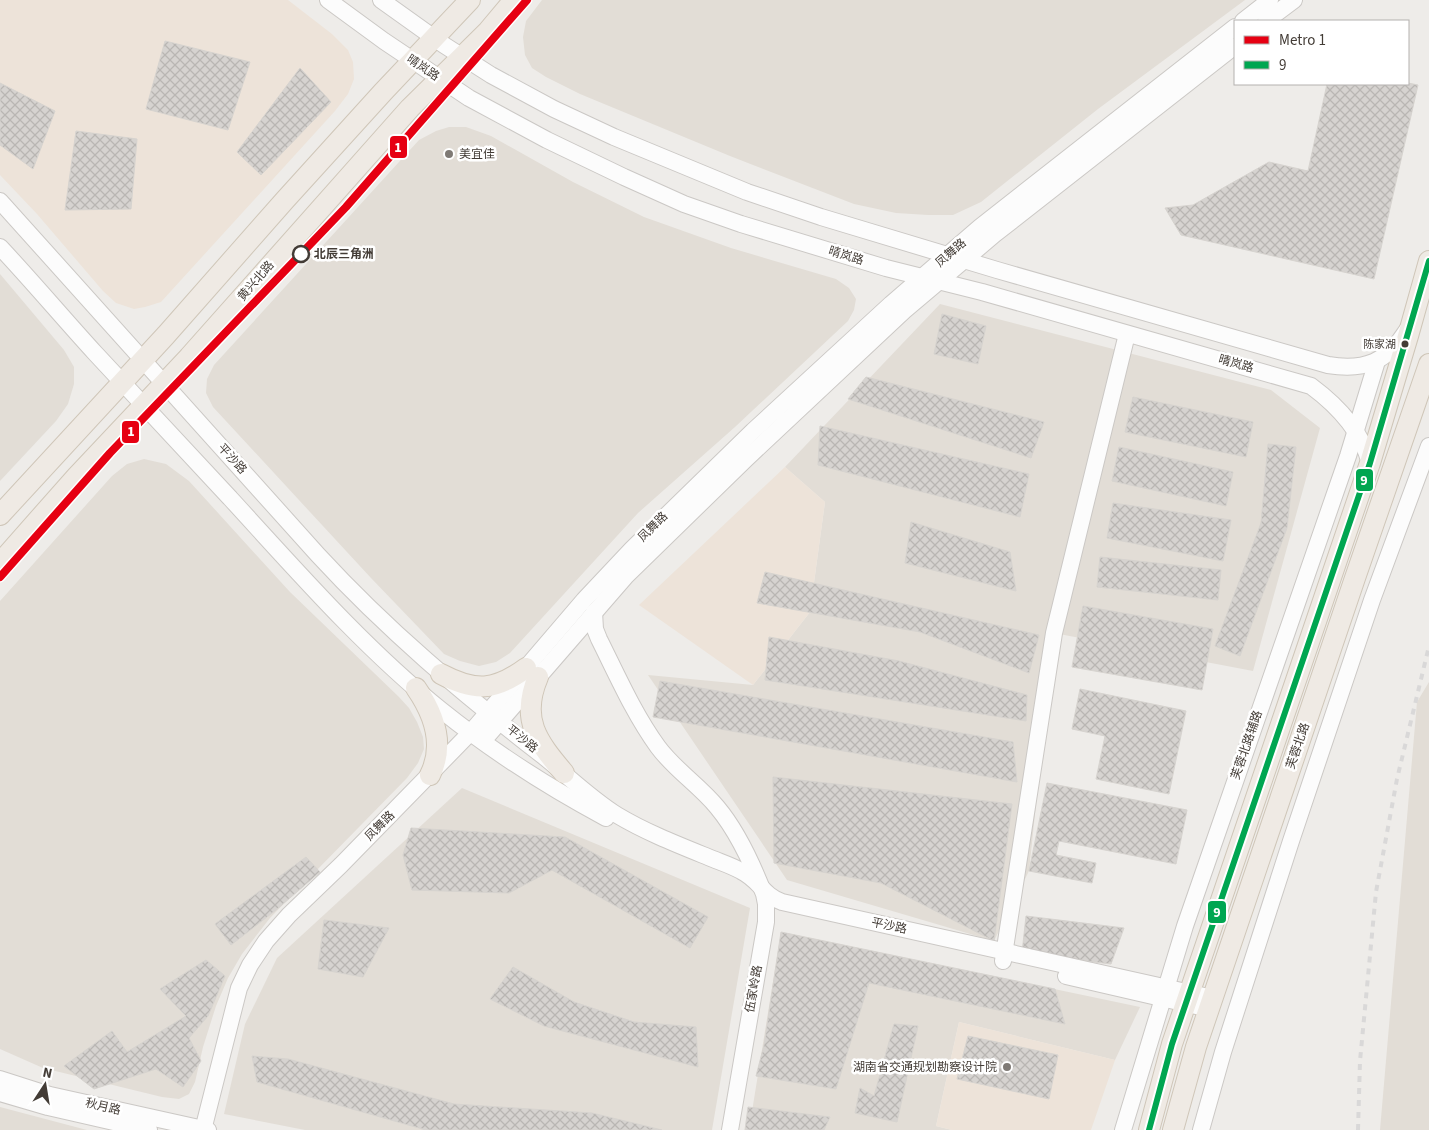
<svg xmlns="http://www.w3.org/2000/svg" width="1429" height="1130" font-family="'Source Sans 3','Noto Sans SC',sans-serif">
	<style>
		.residential { fill: #e2ddd6 }
		.commercial { fill: #ede3d9 }
		.building { fill: url(#building-cross-hatch); stroke: #d6d3cf }
		.lines { fill: none; stroke-linecap: round; stroke-linejoin: round }
		.minor-casing { stroke: #cbc8c5; stroke-width: 18 }
		.major-casing { stroke: #cfc6b8; stroke-width: 22 }
		.minor { stroke: #fcfcfc; stroke-width: 16 }
		.major { stroke: #efeae4; stroke-width: 20 }
		.rail { stroke: #d9d8d8; stroke-width: 4; stroke-dasharray: 6 6; stroke-linecap: butt }
		.bus-1-casing { stroke: #fff; stroke-width: 10 }
		.bus-1 { stroke: #00a651; stroke-width: 6 }
		.metro-1-casing { stroke: #fff; stroke-width: 11 }
		.metro-1 { stroke: #e60012; stroke-width: 8 }
		.poi-dot { fill: #7f7a75; stroke: #fff; stroke-width: 2 }
		.stop-dot { fill: #fff; stroke: #433c36; stroke-width: 2.5 }
		.bus-dot { fill: #433c36; stroke: #fff; stroke-width: 2 }
		.labels { text-anchor: middle; dominant-baseline: central; stroke-width: 5; stroke-linejoin: round; paint-order: stroke }
		.bus-label { font-size: 11px; fill: #433c36; stroke: #fff; text-anchor: end }
		.street-label { font-size: 12px; fill: #433c36; stroke: #fff }
		.poi-label { font-size: 12px; fill: #433c36; stroke: #fff; text-anchor: start }
		.stop-label { font-size: 12px; font-weight: bold; fill: #433c36; stroke: #fff; text-anchor: start }
		.line-badge { stroke: #fff; stroke-width: 2 }
		.badge-label { font-size: 14px; text-anchor: middle; font-weight: bold; fill: #fff }
	</style>
	<defs>
		<pattern id="building-cross-hatch" width="8" height="8" patternUnits="userSpaceOnUse" patternTransform="scale(1.25)"><rect width="8" height="8" fill="#d6d3d0"/><path d="M0 0l8 8M0 8l8-8" fill="none" stroke="#b9b6b3"/></pattern>
	</defs>
	<rect width="100%" height="100%" fill="#eeece9"/>
	<g class="residential">
		<polygon points="542,0 1245,0 1098,109 981,202 953,215 928,215 896,213 854,204 730,156 580,94 546,77 532,68 525,55 523,37 526,21"/>
		<polygon points="449,127 466,127 491,136 573,182 644,217 731,248 836,279 849,288 856,299 854,310 848,321 735,427 638,513 510,653 496,662 479,666 460,661 444,654 371,578 213,407 206,393 207,379 214,365 419,140 436,131"/>
		<polygon points="0,274 64,350 74,367 74,384 68,404 56,421 0,481"/>
		<polygon points="940,304 1271,390 1320,428 1253,671 1054,633 1029,871 994,941 787,880 648,675 753,685 810,612 825,502 785,467"/>
		<polygon points="144,459 166,464 189,481 290,592 399,697 409,708 417,722 423,737 424,749 418,763 407,778 270,918 242,954 228,978 216,1006 203,1047 195,1082 189,1094 179,1099 162,1097 43,1068 0,1049 0,601 112,476 127,464"/>
		<polygon points="1429,682 1429,1130 1380,1130 1417,702"/>
		<polygon points="462,788 750,908 712,1130 305,1130 224,1114 245,1024 277,958"/>
		<polygon points="781,932 1140,1007 1115,1060 959,1022 936,1126 952,1130 749,1130"/>
		<polygon points="0,1107 87,1130 0,1130"/>
	</g>
	<g class="commercial">
		<polygon points="0,0 288,0 332,34 348,50 353,62 354,79 348,94 335,111 161,302 145,307 134,309 116,303 103,291 37,214 0,175"/>
		<polygon points="785,467 825,502 810,612 753,685 639,605"/>
		<polygon points="959,1022 1115,1060 1091,1130 952,1130 936,1126"/>
	</g>
	<g class="building">
		<polygon points="165,41 250,62 228,130 146,109"/>
		<polygon points="300,68 331,102 261,175 237,152"/>
		<polygon points="0,83 55,111 33,169 0,145"/>
		<polygon points="1408,83 1418,85 1374,279 1181,235 1165,208 1193,205 1269,162 1308,171 1327,84"/>
		<polygon points="76,131 137,139 131,209 65,210"/>
		<polygon points="942,314 986,326 978,364 934,354"/>
		<polygon points="866,377 1044,422 1031,458 848,399"/>
		<polygon points="1133,397 1253,422 1246,457 1125,432"/>
		<polygon points="820,426 1029,474 1020,517 818,465"/>
		<polygon points="1268,444 1296,447 1287,528 1240,656 1215,646 1261,523"/>
		<polygon points="1119,447 1233,472 1226,506 1112,481"/>
		<polygon points="1113,503 1231,520 1223,561 1107,538"/>
		<polygon points="911,522 1010,552 1016,591 905,563"/>
		<polygon points="1100,557 1221,570 1218,600 1097,587"/>
		<polygon points="765,572 1039,635 1029,673 920,632 757,603"/>
		<polygon points="1083,606 1213,629 1202,690 1072,667"/>
		<polygon points="769,637 899,661 1027,695 1026,721 765,680"/>
		<polygon points="660,681 1013,742 1017,782 653,717"/>
		<polygon points="1080,689 1186,711 1169,794 1096,779 1105,736 1072,729"/>
		<polygon points="773,777 1012,804 994,941 881,883 774,863"/>
		<polygon points="1047,783 1187,810 1176,864 1059,841 1056,855 1096,863 1092,883 1029,871"/>
		<polygon points="411,828 565,837 708,917 690,948 552,870 509,893 412,890 403,855"/>
		<polygon points="306,857 320,872 276,910 231,945 215,924"/>
		<polygon points="1026,916 1124,928 1111,964 1022,953"/>
		<polygon points="324,920 389,928 363,977 318,969"/>
		<polygon points="781,932 1055,989 1065,1024 869,983 836,1089 756,1076 764,1045"/>
		<polygon points="206,960 225,976 208,1016 189,1038 201,1061 183,1087 156,1069 94,1089 64,1066 112,1031 127,1052 186,1016 160,989"/>
		<polygon points="513,967 574,1002 634,1022 696,1027 698,1067 544,1026 490,999"/>
		<polygon points="894,1024 918,1026 897,1122 855,1113 860,1088 874,1096"/>
		<polygon points="968,1036 1058,1055 1049,1099 957,1079"/>
		<polygon points="252,1056 288,1059 454,1104 592,1113 662,1130 426,1130 257,1082"/>
		<polygon points="748,1107 830,1117 824,1130 745,1130"/>
	</g>
	<g class="lines">
		<g class="minor-casing">
			<g id="minor">
				<path d="M 328,0 L 384,41 L 469,98 L 547,140 L 624,177 L 684,204 L 741,224 L 886,268 L 982,292 L 1311,386 C 1338,406 1361,430 1370,463"/>
				<path d="M 381,0 L 444,45 L 491,75 L 554,109 L 614,137 L 747,192 L 821,217 L 997,270 L 1328,365 C 1365,371 1387,362 1407,330"/>
				<polyline points="1243,21 1270,0"/>
				<polyline points="1266,21 1294,0"/>
				<path d="M 0,201 L 318,555 C 387,630 463,694 543,756 C 568,776 590,798 617,815 C 647,833 681,846 713,859 C 723,863 732,866 741,871 C 760,880 762,895 782,902 L 1213,998"/>
				<path d="M 0,247 C 32,281 63,318 95,353 C 140,402 185,450 230,498 C 297,571 363,647 441,710 C 492,751 548,787 606,818"/>
				<path d="M 594,612 L 595,629 L 599,639 C 617,675 634,714 658,747 C 675,770 699,785 717,807 C 738,832 752,863 764,894 L 766,904 L 766,922 L 730,1130"/>
				<polyline points="483,741 626,576 746,459 904,311 995,234 1235,46"/>
				<polyline points="1003,961 1054,633 1127,334"/>
				<polyline points="1066,976 1209,1009"/>
				<polyline points="0,1079 50,1095 208,1130"/>
				<polyline points="0,1093 48,1107 149,1130"/>
				<polyline points="203,1130 239,988 250,965 266,941 289,915 341,865 471,732 584,600 632,549 753,431 891,304 980,227 1235,27"/>
				<polyline points="1123,1130 1185,926 1348,456 1377,361"/>
				<polyline points="1201,1130 1223,1052 1291,841 1372,600 1429,446"/>
			</g>
		</g>
		<g class="major-casing">
			<g id="major">
				<polyline points="0,515 166,335 285,200 383,92 470,0"/>
				<polyline points="0,563 76,477 189,357 410,108 488,31 514,0"/>
				<path d="M 441,674 C 475,692 495,691 526,668"/>
				<path d="M 538,677 C 520,719 537,741 564,773"/>
				<path d="M 416,688 C 434,714 445,745 430,775"/>
				<polyline points="1149,1130 1172,1044 1370,463 1408,336 1429,261"/>
				<polyline points="1173,1130 1196,1047 1355,578 1429,364"/>
			</g>
		</g>
		<use href="#minor" class="minor"/>
		<use href="#major" class="major"/>
		<polyline class="rail" points="1358,1130 1360,1061 1376,892 1397,779 1429,646"/>
		<g class="bus-1-casing">
			<polyline id="bus-1" points="1149,1130 1172,1044 1370,463 1429,261"/>
		</g>
		<use href="#bus-1" class="bus-1"/>
		<g class="metro-1-casing">
			<polyline id="metro-1" points="0,577 110,453 346,207 527,0"/>
		</g>
		<use href="#metro-1" class="metro-1"/>
	</g>
	<g class="poi-dot">
		<circle cx="449" cy="154" r="5"/>
		<circle cx="1007" cy="1067" r="5"/>
	</g>
	<circle class="stop-dot" cx="301" cy="254" r="8"/>
	<circle class="bus-dot" cx="1405" cy="344" r="4.5"/>
	<g class="labels">
		<g class="bus-label">
			<text x="1396" y="344">陈家湖</text>
		</g>
		<g class="street-label">
			<text transform="translate(423 68) rotate(34)">晴岚路</text>
			<text transform="translate(951 253) rotate(-41)">凤舞路</text>
			<text transform="translate(846 256) rotate(17)">晴岚路</text>
			<text transform="translate(256 281) rotate(-49)">黄兴北路</text>
			<text transform="translate(1236 364) rotate(16)">晴岚路</text>
			<text transform="translate(232 459) rotate(48)">平沙路</text>
			<text transform="translate(653 527) rotate(-45)">凤舞路</text>
			<text transform="translate(522 739) rotate(39)">平沙路</text>
			<text transform="translate(1247 745) rotate(-71)">芙蓉北路辅路</text>
			<text transform="translate(1298 746) rotate(-71)">芙蓉北路</text>
			<text transform="translate(380 826) rotate(-45)">凤舞路</text>
			<text transform="translate(889 926) rotate(12)">平沙路</text>
			<text transform="translate(754 989) rotate(-80)">伍家岭路</text>
			<text transform="translate(103 1107) rotate(13)">秋月路</text>
		</g>
		<g class="poi-label">
			<text x="459" y="154">美宜佳</text>
			<text x="997" y="1067" text-anchor="end">湖南省交通规划勘察设计院</text>
		</g>
		<g class="stop-label">
			<text x="314" y="254">北辰三角洲</text>
		</g>
	</g>
	<g class="line-badge">
		<rect x="389" y="135" width="19" height="24" rx="5" fill="#e60012"/>
		<rect x="121" y="420" width="19" height="24" rx="5" fill="#e60012"/>
		<rect x="1355" y="468" width="19" height="24" rx="5" fill="#00a651"/>
		<rect x="1207" y="900" width="20" height="24" rx="5" fill="#00a651"/>
	</g>
	<g class="badge-label">
		<text x="398" y="152">1</text>
		<text x="131" y="436">1</text>
		<text x="1364" y="485">9</text>
		<text x="1217" y="917">9</text>
	</g>
	<rect x="1234" y="20" width="175" height="65" fill="#ffffff" stroke="#b4b1af"/>
	<rect x="1244" y="36" width="25" height="8" fill="#e60012" stroke="#b4b1af"/>
	<text x="1279" y="45" font-size="15" fill="#433c36">Metro 1</text>
	<rect x="1244" y="61" width="25" height="8" fill="#00a651" stroke="#b4b1af"/>
	<text x="1279" y="70" font-size="15" fill="#433c36">9</text>
	<g transform="translate(45 1085) rotate(12)" stroke="#ffffff" stroke-width="4" paint-order="stroke">
	<path d="M0-4L9 19L0 12L-9 19Z" fill="#433c36"/>
	<text y="-8" font-size="14" font-weight="bold" text-anchor="middle" fill="#433c36">N</text>
	</g>
</svg>
